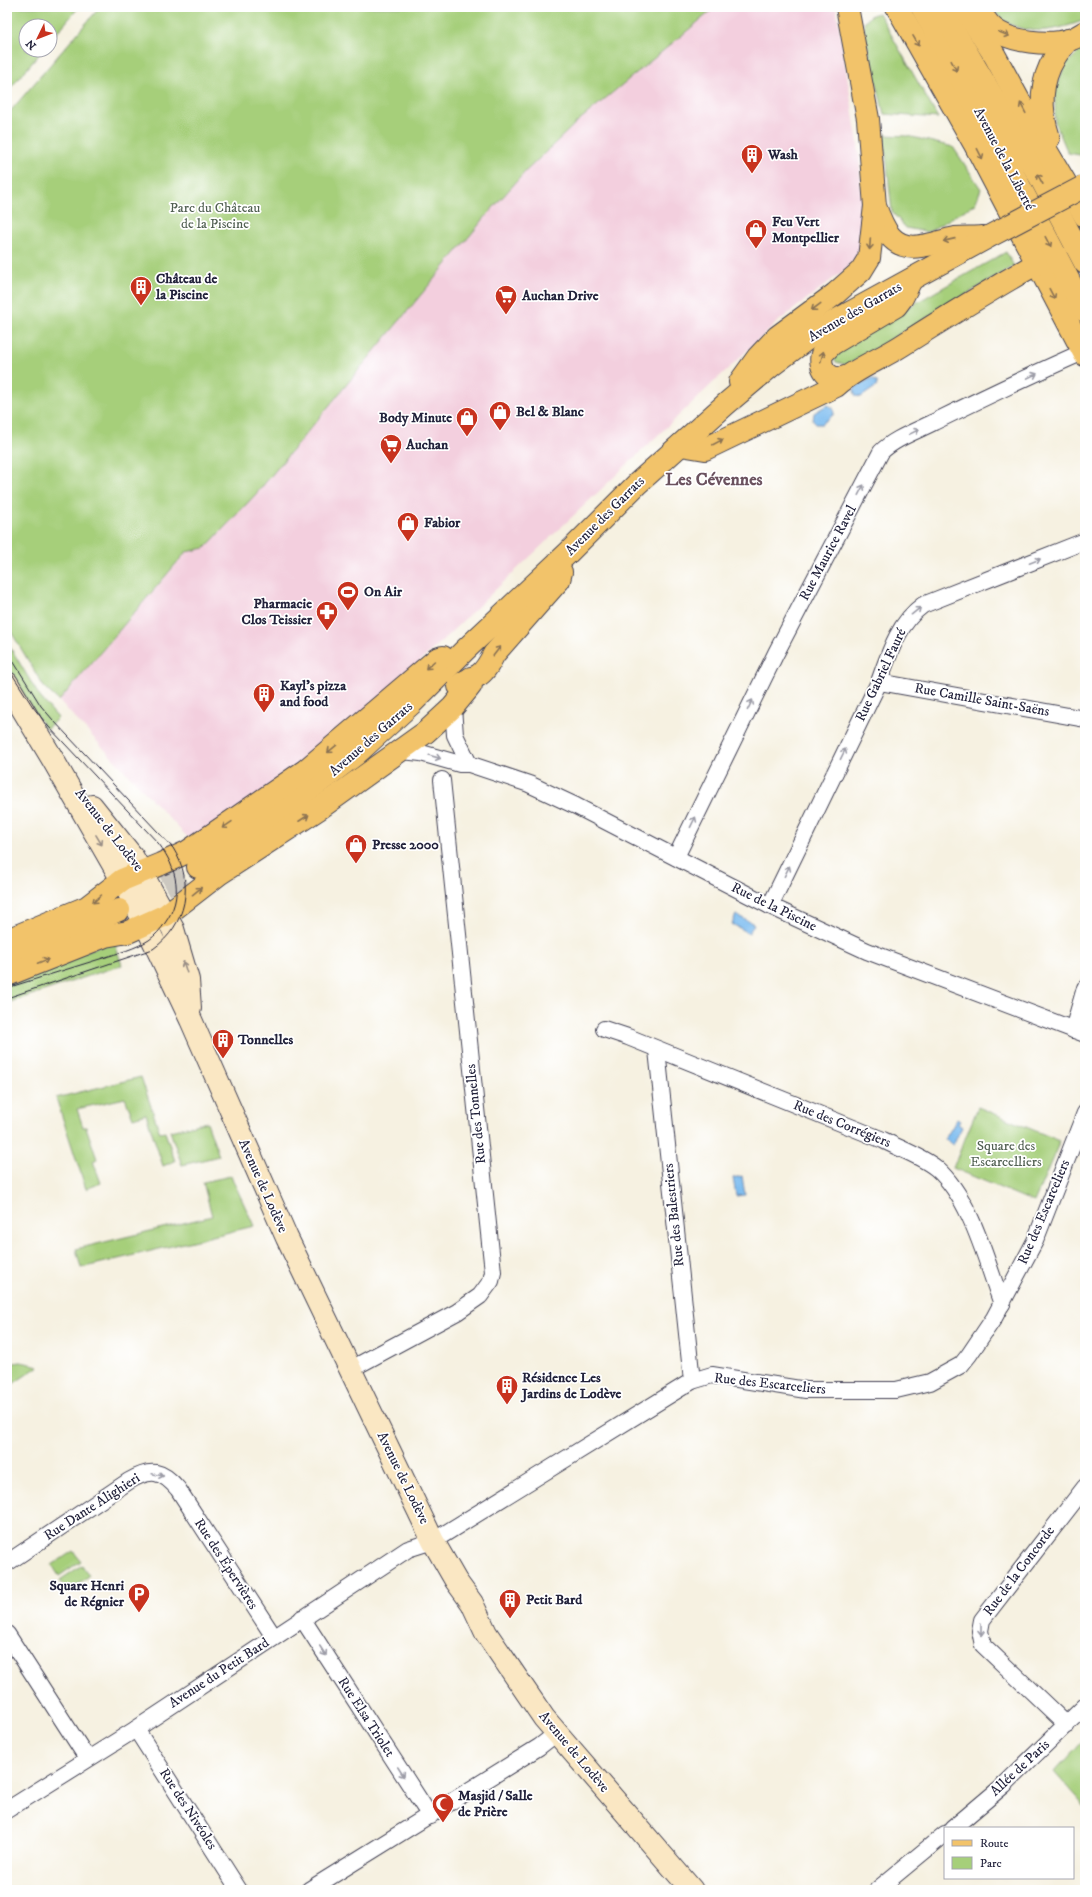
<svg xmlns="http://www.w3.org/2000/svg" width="1092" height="1897" font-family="'IM FELL DW Pica',serif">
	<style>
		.built { fill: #f3cfde }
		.green { fill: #a6cf7a; stroke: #64785a }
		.water { fill: #7bbcf0; stroke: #4e6f96 }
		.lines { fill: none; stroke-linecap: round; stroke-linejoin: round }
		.primary-tunnel { stroke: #ccc8c0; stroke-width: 22; stroke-dasharray: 22 11; stroke-linecap: butt }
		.street-casing { stroke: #424154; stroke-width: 18 }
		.secondary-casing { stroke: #424154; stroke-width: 24 }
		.primary-casing { stroke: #424154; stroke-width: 24 }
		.street { stroke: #fff; stroke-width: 16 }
		.secondary { stroke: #fae7c3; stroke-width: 22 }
		.primary { stroke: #f2c36a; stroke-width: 22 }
		.tram { stroke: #22223b; stroke-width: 1 }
		.primary-bridge-casing { stroke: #424154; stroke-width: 24; stroke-linecap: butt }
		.primary-bridge { stroke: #f2c36a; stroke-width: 22 }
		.oneway { stroke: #8a7252 }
		.oneway2 { stroke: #9c9ca7 }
		.oneway3 { stroke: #998e86 }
		.labels { text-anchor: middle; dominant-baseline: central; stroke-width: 3.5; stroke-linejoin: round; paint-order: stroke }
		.poi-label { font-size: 14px; font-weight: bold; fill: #22223b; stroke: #fff; text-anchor: start }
		.street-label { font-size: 14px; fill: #22223b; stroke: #fff }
		.park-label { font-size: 14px; fill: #505f51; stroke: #fff }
		.district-label { font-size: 18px; font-weight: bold; fill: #6b525f; stroke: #fff }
	</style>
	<rect width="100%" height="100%" fill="#fff"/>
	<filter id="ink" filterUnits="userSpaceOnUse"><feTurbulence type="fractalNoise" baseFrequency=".025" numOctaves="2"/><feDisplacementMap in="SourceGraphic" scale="8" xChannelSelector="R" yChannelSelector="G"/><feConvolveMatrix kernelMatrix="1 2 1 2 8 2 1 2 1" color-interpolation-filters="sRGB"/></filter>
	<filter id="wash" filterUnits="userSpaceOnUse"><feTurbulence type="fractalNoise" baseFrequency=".012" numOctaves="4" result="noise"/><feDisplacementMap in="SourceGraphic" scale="16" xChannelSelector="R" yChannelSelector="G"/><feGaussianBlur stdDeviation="0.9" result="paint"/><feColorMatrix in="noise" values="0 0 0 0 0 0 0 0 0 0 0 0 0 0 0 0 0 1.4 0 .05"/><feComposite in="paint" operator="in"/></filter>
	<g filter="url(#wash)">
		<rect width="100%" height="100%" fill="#f6f1e1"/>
		<polygon class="built" points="716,7 836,7 858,144 862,195 860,253 847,268 776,323 308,768 189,839 59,701 187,552 205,548 256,494 492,209 525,172 577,122"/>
		<g class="green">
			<polygon points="7,7 79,7 50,41 50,26 26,26 26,50 43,50 7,92"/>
			<polygon points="100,7 716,7 577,122 525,172 492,209 256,494 205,548 186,552 59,701 44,687 7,625 7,115"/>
			<path d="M 990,7 L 1076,7 L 1085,9 L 1085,20 C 1050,33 1016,39 990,7 Z"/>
			<polygon points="879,13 938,118 884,114 865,35 864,22 872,15"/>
			<polygon points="1085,48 1085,152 1080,155 1068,153 1055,122 1055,89 1066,64 1082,49"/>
			<polygon points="884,135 908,136 953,147 981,189 975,204 928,232 906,228 892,212"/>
			<polygon points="1006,252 1014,266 847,365 836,362 834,358 838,347"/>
			<polygon points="7,642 40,697 58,718 46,729 7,674"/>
			<polygon points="114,941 122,965 7,1003 7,980"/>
			<polygon points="141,1077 160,1133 165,1132 175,1161 163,1166 146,1114 133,1118 125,1098 77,1109 83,1127 86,1127 97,1159 93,1161 101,1183 86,1189 56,1098"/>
			<polygon points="978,1107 1060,1141 1034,1202 953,1168"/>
			<polygon points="207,1122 219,1156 182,1165 170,1131"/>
			<polygon points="231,1176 254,1226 81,1268 76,1249 212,1216 203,1182"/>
			<polygon points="21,1362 39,1366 7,1388 7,1364"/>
			<polygon points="73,1551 81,1561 59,1576 52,1565"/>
			<polygon points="82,1565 89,1576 68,1591 60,1580"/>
			<polygon points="1085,1738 1085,1807 1054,1772"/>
		</g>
		<g class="water">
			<polygon points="872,378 878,383 876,384 877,386 861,397 856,396 854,391 855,387"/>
			<polygon points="827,405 833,408 834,414 822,424 816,424 813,421 814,413"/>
			<polygon points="736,915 754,924 749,933 732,924"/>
			<polygon points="957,1119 960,1121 958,1124 962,1127 953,1145 945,1139"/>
			<polygon points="742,1176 745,1195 736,1196 733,1178"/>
		</g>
	</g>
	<g filter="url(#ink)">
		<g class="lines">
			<polyline class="primary-tunnel" points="136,902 198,867"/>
			<g class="street-casing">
				<g id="street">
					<polyline points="879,682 1085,719"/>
					<polyline points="453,707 455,735 469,764"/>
					<polyline points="402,751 421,753 460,764 469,764 529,784 576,806 770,906 867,951 1085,1034"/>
					<path d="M 676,857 L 776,653 L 881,452 C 895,438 917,431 934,422 C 983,398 1033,374 1083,352"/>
					<path d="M 770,906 L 879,682 C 889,654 898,623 923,605 L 1085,541"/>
					<path d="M 604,1029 L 628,1037 L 883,1140 C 900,1149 921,1156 936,1168 C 971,1198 986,1261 1002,1304"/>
					<polyline points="1073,1030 1085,988"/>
					<polyline points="657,1050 692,1381"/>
					<polyline points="351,1369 457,1312 480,1296 491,1281 493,1272 442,780"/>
					<path d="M 7,1563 L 129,1481 C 151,1468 162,1470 178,1489 L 274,1637"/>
					<polyline points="302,1618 430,1816"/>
					<polyline points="7,1634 87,1758"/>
					<polyline points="1067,1725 983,1645 980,1631 982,1620 1085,1487"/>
					<polyline points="136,1729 239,1890"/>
					<polyline points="7,1810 136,1729 408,1549 433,1541 692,1381 712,1375 806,1390 896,1390 930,1382 961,1365 969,1355 994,1318 1035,1241 1085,1113"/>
					<polyline points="953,1828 1004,1785 1085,1706"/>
					<polyline points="309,1890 539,1747 557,1733"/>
					<polyline points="877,1890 945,1834"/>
				</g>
			</g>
			<g class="secondary-casing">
				<g id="secondary">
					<polyline points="7,683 52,758 122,880 145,923 191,1020 287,1238 433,1541 456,1581 472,1603 486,1633 544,1718 692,1890"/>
					<polyline points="92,806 132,856 173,929 188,980 190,1008"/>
				</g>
			</g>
			<g class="primary-casing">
				<g id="primary">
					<polyline points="897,7 974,143 1085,355"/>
					<polyline points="922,7 1009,166 1085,311"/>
					<polyline points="940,7 1041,179 1085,263"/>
					<polyline points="964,7 995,56 1042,143 1085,216"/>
					<path d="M 979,10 C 984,17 987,24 994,29 C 1010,42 1049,46 1069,40 C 1074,39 1080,35 1085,32"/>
					<path d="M 1049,138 C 1040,111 1039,83 1055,57 C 1058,51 1064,46 1068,40"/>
					<path d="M 875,206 C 883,228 892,251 921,246 C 933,245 943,240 955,238 C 964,237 974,238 983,237"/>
					<path d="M 845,377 C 830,383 818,368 822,354 L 832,344 L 896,306 L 902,298 L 911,280"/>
					<polyline points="740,382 758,357 777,337 835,294 861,271 869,258 875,206 868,119 847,7"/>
					<path d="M 681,445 L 705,449 L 836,386 C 854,369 879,360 901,346 C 945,318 990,290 1036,264"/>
					<path d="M 459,686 C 465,680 472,679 479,675 C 486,670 490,662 494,654 L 544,597 L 559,580 L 561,572"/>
					<polyline points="198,867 261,826 355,755 411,704 465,650 568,553 638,483 726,404 771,366 807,339 835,321 988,237"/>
					<polyline points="7,940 87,907 122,880 161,864 187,852 306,770 437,659 443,657"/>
					<polyline points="7,959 119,910"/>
					<polyline points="7,975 105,936 128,932 166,915 219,874 320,808 426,732 453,707 467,690 471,685 471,678"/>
				</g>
			</g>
			<use href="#street" class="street"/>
			<use href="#secondary" class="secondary"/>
			<use href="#primary" class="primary"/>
			<g class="tram">
				<path d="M 7,651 L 41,706 L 53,720 L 173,848 C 195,883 187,925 153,949 L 7,998"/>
				<path d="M 7,666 L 33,707 L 48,726 L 159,844 C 177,868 184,897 165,923 C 161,929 155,936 149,940 C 135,949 118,953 103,958 C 71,968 39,978 7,988"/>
			</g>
			<g class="primary-bridge-casing">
				<polyline id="primary-bridge" points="988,237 1085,186"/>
			</g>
			<use href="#primary-bridge" class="primary-bridge"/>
		</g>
		<defs><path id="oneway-shaft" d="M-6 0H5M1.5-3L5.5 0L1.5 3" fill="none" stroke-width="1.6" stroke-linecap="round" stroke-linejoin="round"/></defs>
		<g class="oneway">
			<use href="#oneway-shaft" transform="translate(1004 34) rotate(22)"/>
			<use href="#oneway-shaft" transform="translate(916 41) rotate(60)"/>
			<use href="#oneway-shaft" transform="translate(954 66) rotate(62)"/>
			<use href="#oneway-shaft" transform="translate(1023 108) rotate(-118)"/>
			<use href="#oneway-shaft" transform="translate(980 154) rotate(63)"/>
			<use href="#oneway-shaft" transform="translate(1040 179) rotate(-119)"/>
			<use href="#oneway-shaft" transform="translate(949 240) rotate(167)"/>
			<use href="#oneway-shaft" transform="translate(1048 242) rotate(62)"/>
			<use href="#oneway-shaft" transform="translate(870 244) rotate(94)"/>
			<use href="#oneway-shaft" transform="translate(1052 294) rotate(62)"/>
			<use href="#oneway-shaft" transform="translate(816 307) rotate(143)"/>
			<use href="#oneway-shaft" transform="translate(822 357) rotate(-75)"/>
			<use href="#oneway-shaft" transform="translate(718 442) rotate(-28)"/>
			<use href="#oneway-shaft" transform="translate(497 651) rotate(-52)"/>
			<use href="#oneway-shaft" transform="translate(430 665) rotate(138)"/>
			<use href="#oneway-shaft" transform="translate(332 749) rotate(140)"/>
			<use href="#oneway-shaft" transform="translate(304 818) rotate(-33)"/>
			<use href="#oneway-shaft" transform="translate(227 825) rotate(146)"/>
			<use href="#oneway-shaft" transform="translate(197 891) rotate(-39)"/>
			<use href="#oneway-shaft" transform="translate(97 899) rotate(138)"/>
			<use href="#oneway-shaft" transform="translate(43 961) rotate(-22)"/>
		</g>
		<g class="oneway2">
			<use href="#oneway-shaft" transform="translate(1032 376) rotate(-25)"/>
			<use href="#oneway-shaft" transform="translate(914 432) rotate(-26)"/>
			<use href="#oneway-shaft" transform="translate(861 490) rotate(-62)"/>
			<use href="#oneway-shaft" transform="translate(1035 561) rotate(-21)"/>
			<use href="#oneway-shaft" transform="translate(916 611) rotate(-39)"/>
			<use href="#oneway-shaft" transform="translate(750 705) rotate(-64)"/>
			<use href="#oneway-shaft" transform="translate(843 754) rotate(-64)"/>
			<use href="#oneway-shaft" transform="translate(435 757) rotate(16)"/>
			<use href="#oneway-shaft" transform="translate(693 822) rotate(-64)"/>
			<use href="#oneway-shaft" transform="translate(787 871) rotate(-64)"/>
			<use href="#oneway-shaft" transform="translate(158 1475) rotate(12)"/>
			<use href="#oneway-shaft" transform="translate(981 1630) rotate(90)"/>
			<use href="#oneway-shaft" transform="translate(323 1651) rotate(57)"/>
			<use href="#oneway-shaft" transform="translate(401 1772) rotate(57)"/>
		</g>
		<g class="oneway3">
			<use href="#oneway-shaft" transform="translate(99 840) rotate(59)"/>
			<use href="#oneway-shaft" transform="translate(185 967) rotate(-107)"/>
		</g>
	</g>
	<defs>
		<g id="building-pin" transform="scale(1.15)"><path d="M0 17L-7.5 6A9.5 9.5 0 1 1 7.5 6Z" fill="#c8321e" stroke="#fff"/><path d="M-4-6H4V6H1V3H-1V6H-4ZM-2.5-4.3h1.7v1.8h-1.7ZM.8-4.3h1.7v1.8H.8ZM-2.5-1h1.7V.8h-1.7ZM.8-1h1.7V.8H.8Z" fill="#fff"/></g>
		<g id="shop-pin" transform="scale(1.15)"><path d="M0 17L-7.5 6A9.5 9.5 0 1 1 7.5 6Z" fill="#c8321e" stroke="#fff"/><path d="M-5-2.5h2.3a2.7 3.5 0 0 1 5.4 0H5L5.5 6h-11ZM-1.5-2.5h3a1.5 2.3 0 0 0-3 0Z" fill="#fff"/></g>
		<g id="supermarket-pin" transform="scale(1.15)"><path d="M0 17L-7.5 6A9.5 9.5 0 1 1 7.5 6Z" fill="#c8321e" stroke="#fff"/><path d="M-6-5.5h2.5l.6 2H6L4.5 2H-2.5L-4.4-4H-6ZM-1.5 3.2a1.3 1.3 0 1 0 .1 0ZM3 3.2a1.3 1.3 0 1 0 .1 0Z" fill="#fff"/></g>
		<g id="stadium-pin" transform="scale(1.15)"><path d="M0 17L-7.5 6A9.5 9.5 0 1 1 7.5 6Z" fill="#c8321e" stroke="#fff"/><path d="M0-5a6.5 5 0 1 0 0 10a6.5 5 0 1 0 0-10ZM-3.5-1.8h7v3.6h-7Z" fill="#fff"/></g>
		<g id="pharmacy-pin" transform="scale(1.15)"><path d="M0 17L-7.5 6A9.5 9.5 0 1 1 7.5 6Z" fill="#c8321e" stroke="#fff"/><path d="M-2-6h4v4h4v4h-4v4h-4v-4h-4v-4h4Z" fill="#fff"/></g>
		<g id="parking-pin" transform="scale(1.15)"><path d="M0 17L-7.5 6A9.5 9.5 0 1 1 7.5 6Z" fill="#c8321e" stroke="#fff"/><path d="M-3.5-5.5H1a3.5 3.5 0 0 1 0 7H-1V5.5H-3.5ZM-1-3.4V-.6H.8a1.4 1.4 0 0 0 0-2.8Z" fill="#fff"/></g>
		<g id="mosque-pin" transform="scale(1.15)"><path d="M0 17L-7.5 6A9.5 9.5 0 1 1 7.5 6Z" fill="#c8321e" stroke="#fff"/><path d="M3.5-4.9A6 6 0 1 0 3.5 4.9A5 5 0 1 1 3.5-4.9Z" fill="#fff"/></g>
	</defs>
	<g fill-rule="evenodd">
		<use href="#building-pin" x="752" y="155"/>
		<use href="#shop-pin" x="756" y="230"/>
		<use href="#building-pin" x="141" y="287"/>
		<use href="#supermarket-pin" x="506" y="296"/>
		<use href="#shop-pin" x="500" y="412"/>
		<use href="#shop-pin" x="467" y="418"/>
		<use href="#supermarket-pin" x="391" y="445"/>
		<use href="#shop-pin" x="408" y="523"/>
		<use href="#stadium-pin" x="348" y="592"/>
		<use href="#pharmacy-pin" x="327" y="612"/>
		<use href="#building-pin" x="264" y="694"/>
		<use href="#shop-pin" x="356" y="845"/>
		<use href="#building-pin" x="223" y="1040"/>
		<use href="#building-pin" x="507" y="1386"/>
		<use href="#parking-pin" x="139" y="1594"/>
		<use href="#building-pin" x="510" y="1600"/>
		<use href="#mosque-pin" x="443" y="1804"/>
	</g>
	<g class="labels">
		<g class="poi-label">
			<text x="768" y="155">Wash</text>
			<text x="772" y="222">Feu Vert<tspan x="772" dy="16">Montpellier</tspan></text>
			<text x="156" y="279">Château de<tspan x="156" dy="16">la Piscine</tspan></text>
			<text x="522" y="296">Auchan Drive</text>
			<text x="516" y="412">Bel &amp; Blanc</text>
			<text x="452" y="418" text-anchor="end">Body Minute</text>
			<text x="406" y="445">Auchan</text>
			<text x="424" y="523">Fabior</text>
			<text x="364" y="592">On Air</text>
			<text x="312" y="604" text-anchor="end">Pharmacie<tspan x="312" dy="16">Clos Teissier</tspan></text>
			<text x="280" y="686">Kayl's pizza<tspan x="280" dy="16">and food</tspan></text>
			<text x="372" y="845">Presse 2000</text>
			<text x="238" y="1040">Tonnelles</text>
			<text x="522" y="1378">Résidence Les<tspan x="522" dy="16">Jardins de Lodève</tspan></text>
			<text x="124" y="1586" text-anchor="end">Square Henri<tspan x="124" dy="16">de Régnier</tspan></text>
			<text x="526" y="1600">Petit Bard</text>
			<text x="458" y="1796">Masjid / Salle<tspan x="458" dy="16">de Prière</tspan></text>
		</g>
		<g class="street-label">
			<text transform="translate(1004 159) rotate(62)">Avenue de la Liberté</text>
			<text transform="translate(855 312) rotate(-30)">Avenue des Garrats</text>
			<text transform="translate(605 516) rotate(-45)">Avenue des Garrats</text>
			<text transform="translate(828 553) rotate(-62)">Rue Maurice Ravel</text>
			<text transform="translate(881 675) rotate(-65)">Rue Gabriel Fauré</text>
			<text transform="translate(982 700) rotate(10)">Rue Camille Saint-Saëns</text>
			<text transform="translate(371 739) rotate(-41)">Avenue des Garrats</text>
			<text transform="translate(109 830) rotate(52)">Avenue de Lodève</text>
			<text transform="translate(774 907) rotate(26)">Rue de la Piscine</text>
			<text transform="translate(476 1114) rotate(-96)">Rue des Tonnelles</text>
			<text transform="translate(842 1124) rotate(22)">Rue des Corrégiers</text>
			<text transform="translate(263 1186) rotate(66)">Avenue de Lodève</text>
			<text transform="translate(1044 1212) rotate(-67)">Rue des Escarceliers</text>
			<text transform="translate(674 1215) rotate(-96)">Rue des Balestriers</text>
			<text transform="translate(770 1384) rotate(6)">Rue des Escarceliers</text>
			<text transform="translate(403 1478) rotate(64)">Avenue de Lodève</text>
			<text transform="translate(92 1507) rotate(-33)">Rue Dante Alighieri</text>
			<text transform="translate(226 1564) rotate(57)">Rue des Épervières</text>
			<text transform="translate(1019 1571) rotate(-53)">Rue de la Concorde</text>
			<text transform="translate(219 1673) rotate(-33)">Avenue du Petit Bard</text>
			<text transform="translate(366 1717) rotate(57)">Rue Elsa Triolet</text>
			<text transform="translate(574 1752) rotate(50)">Avenue de Lodève</text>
			<text transform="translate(1020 1768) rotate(-43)">Allée de Paris</text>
			<text transform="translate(188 1809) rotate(57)">Rue des Nivéoles</text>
		</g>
		<g class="park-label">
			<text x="215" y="208">Parc du Château<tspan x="215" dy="16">de la Piscine</tspan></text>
			<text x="1006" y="1146">Square des<tspan x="1006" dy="16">Escarcelliers</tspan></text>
		</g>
		<g class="district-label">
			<text x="714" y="480">Les Cévennes</text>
		</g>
	</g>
	<rect width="1092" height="1897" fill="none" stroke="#fff" stroke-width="24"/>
	<rect x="944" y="1827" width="130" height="52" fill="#ffffff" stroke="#a7a7b1"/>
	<rect x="952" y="1840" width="20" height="6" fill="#f2c36a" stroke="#a7a7b1"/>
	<text x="980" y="1847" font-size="12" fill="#22223b">Route</text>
	<rect x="952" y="1857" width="20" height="12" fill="#a6cf7a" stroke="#a7a7b1"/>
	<text x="980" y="1867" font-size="12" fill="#22223b">Parc</text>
	<g transform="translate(38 38) rotate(227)"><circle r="19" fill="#ffffff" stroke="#a7a7b1"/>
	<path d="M0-3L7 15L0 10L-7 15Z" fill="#c8321e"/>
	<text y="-6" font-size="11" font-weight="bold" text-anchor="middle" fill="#22223b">N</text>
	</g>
</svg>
